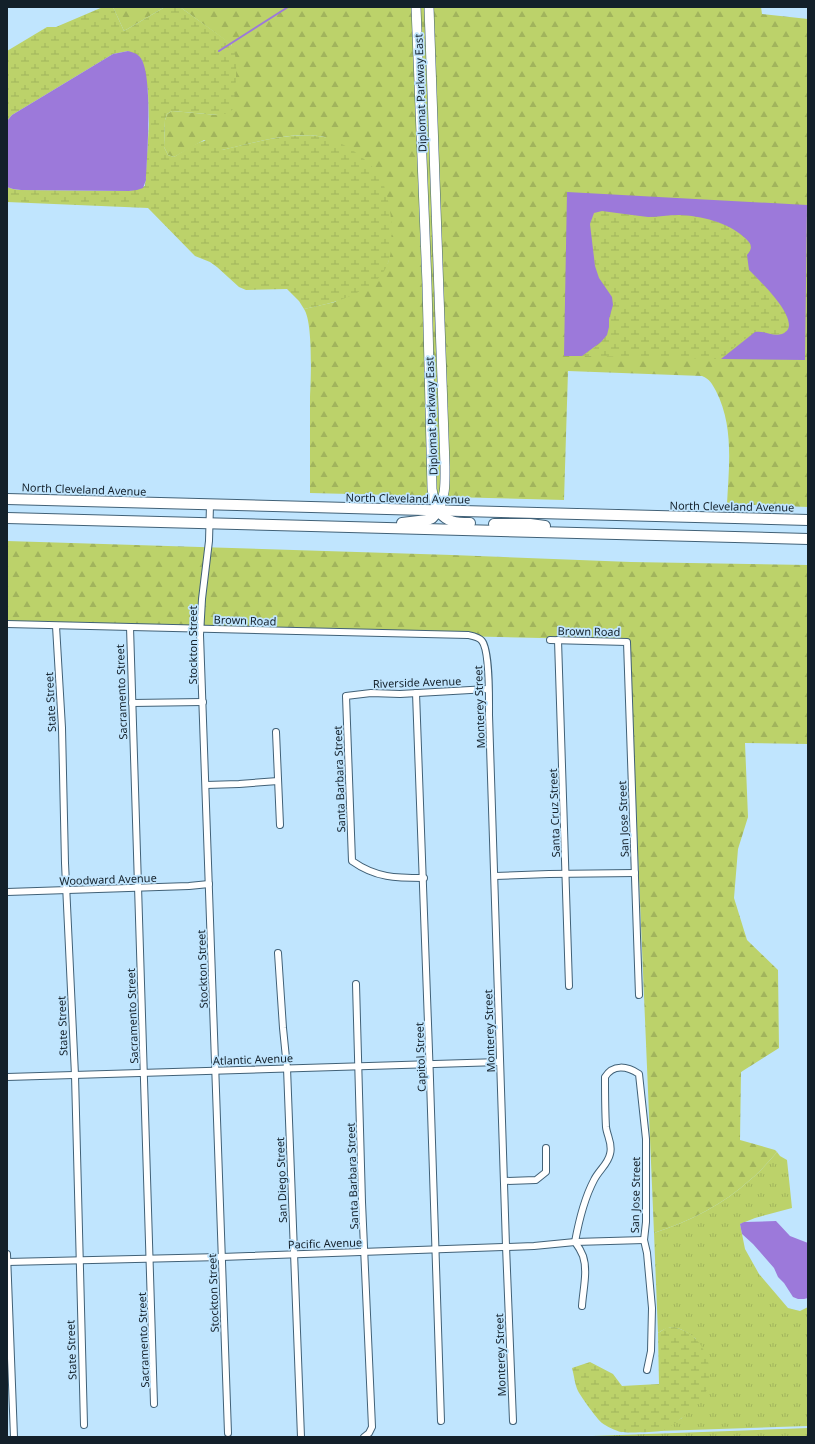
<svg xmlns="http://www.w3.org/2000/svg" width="815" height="1444" font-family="'Noto Sans',sans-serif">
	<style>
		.grass { fill: url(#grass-tufts) }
		.forest { fill: url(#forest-firs) }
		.wetland { fill: url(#wetland-marsh) }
		.water { fill: #9c79da }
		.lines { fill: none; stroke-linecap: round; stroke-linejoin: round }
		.stream { stroke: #9c79da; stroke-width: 2 }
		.minor-casing { stroke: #416177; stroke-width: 8 }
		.secondary-casing { stroke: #416177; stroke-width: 10 }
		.primary-casing { stroke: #416177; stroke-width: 12 }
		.minor { stroke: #fff; stroke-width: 6 }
		.secondary { stroke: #fff; stroke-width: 9 }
		.primary { stroke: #fff; stroke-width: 10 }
		.labels { text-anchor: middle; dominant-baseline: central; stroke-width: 3.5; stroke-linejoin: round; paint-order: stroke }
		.street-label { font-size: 11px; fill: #13202a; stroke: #c0e5fe }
	</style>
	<defs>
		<pattern id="grass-tufts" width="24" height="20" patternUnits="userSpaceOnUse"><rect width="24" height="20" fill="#bcd26a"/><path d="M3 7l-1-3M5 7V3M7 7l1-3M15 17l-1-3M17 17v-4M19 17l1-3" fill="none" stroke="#a1b45c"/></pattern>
		<pattern id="forest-firs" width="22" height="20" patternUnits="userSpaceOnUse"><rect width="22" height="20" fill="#bcd26a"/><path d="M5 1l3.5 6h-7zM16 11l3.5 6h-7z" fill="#a1b45c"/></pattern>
		<pattern id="wetland-marsh" width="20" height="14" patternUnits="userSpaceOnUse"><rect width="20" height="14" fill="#bcd26a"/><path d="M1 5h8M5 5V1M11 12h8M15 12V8" fill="none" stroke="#a1b45c"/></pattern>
	</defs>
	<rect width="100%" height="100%" fill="#c0e5fe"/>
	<g class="grass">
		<path d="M 777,1152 L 780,1156 L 787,1160 L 792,1208 L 755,1218 L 740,1224 L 745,1249 L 759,1274 L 788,1308 L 800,1311 L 808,1307 L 808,1426 L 659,1431 L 682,1418 L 696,1339 C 683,1329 673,1322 658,1333 L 654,1233 C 690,1221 723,1205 751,1179 C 761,1171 769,1161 777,1152 Z"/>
		<polygon points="808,1428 808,1437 565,1437"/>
	</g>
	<g class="forest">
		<polygon points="113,7 165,7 124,31"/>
		<path d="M 180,7 L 412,7 L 430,496 L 310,493 C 310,461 310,429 310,397 C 311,379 313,322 304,309 L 335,302 L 388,263 L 391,235 L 325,137 C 319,136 313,135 307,135 C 279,135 249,144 222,150 L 204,140 L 174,157 L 168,155 L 164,147 L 165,120 L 167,114 L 172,111 L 218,115 L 232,45 Z"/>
		<polygon points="419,7 426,7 442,466 440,497 437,497 436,488 434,408"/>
		<path d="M 433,7 L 761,7 L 762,14 L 808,19 L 808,507 L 727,504 C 729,466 734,426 716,391 C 712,384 710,379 702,376 L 568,371 L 564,500 L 447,497 Z"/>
		<path d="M 7,541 L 452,555 L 631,562 L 808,565 L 808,744 L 745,743 L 748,817 L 738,849 L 734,898 L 747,940 L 778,970 L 779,1048 L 741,1072 L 740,1140 L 775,1150 L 777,1152 C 769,1161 761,1171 751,1179 C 723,1205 690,1221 654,1233 L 629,640 L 7,626 Z"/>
	</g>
	<g class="wetland">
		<path d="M 103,7 L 113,7 L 124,31 L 165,7 L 180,7 L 230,43 C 241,55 234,92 234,108 L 229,113 L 218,115 L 172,111 L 167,114 L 165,120 L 164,147 L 168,155 L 174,157 C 188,149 204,135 220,142 L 222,150 C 252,143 294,131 324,137 C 343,141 370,160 380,177 C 391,196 396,242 388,263 C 386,269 381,276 377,280 C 373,284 368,286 364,289 C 344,301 326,304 304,309 L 299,301 L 287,289 L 246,290 L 239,287 L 217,267 L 210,262 L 195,256 L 148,208 L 7,202 L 7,187 L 13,189 L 21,190 L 129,191 L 145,186 L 149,124 L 148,92 L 142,60 L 128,51 L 113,54 L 12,115 L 7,121 L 7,51 L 47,27 L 56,27 Z"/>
		<path d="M 598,211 C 617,210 635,217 654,217 C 662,217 670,215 679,215 C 701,216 728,222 745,238 C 752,244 753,248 747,255 L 749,270 C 761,282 794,310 788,330 C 779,337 771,334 761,331 L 742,340 L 721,359 L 582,356 C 593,349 607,341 609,326 C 611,318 609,314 613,305 L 599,278 L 595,266 L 590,224 L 592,216 Z"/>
		<path d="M 674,1327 C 689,1331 699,1339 705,1353 C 709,1362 712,1376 709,1386 C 702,1402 677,1425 661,1431 C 656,1432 627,1433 621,1432 C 616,1431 606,1426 602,1423 C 597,1419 582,1398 578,1391 C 575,1385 574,1375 572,1368 L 590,1362 L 613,1374 L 622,1386 L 659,1384 L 658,1333 L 666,1328 Z"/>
	</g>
	<g class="water">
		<path d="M 128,51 C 131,52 136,53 139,56 C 154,69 147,159 146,180 L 143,188 L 137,190 L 129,191 L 21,190 L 13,189 L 7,187 L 7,121 L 12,115 L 113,54 Z"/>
		<path d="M 567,192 L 807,205 L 805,360 L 721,359 L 755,332 C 764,330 773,337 782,334 C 807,325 757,278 749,270 L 747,255 C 753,248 752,244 745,238 C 728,222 701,216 679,215 C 668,215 658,217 648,217 C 632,215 617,213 602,211 L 594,213 L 590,224 L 595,266 L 599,278 L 612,297 L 613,305 L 609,319 L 609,327 L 607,335 L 601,342 L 582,356 L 564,356 Z"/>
		<polygon points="776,1221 790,1236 808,1243 808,1298 804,1299 798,1299 793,1297 784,1283 778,1277 774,1268 753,1244 742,1234 740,1224 744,1222"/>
	</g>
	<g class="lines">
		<polyline class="stream" points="219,51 288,7"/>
		<g class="minor-casing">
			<g id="minor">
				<polyline points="210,505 209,541 202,599 200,635 228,1433"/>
				<path d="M 7,624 L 468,635 C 473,636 479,637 482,641 C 490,651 489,700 489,715 L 506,1246 L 513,1421"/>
				<polyline points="56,626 62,728 65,863 75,1075 84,1425"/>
				<polyline points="130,627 154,1404"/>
				<polyline points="550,640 627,642 639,995"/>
				<polyline points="558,640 569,986"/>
				<path d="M 416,693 C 426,936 433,1178 441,1421"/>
				<polyline points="132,703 203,702"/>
				<polyline points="276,732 280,825"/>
				<polyline points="206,785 239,784 278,781"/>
				<polyline points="495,876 549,874 635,873"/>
				<path d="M 424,878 C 396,878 376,878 352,861 L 346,696 L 371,693 L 400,694 L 488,689"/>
				<polyline points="7,892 189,886 209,884"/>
				<polyline points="278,953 283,1028 287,1068 301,1437"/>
				<polyline points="356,984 362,1202 372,1427 369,1433 364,1437"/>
				<polyline points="7,1077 500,1062"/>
				<polyline points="505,1181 536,1180 546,1172 546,1148"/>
				<polyline points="7,1254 14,1437"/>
				<polyline points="7,1262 221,1257 534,1246 575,1242 644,1240"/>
				<path d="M 582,1306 C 583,1290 588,1271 583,1256 C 581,1251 578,1246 575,1242 C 579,1220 584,1199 594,1180 C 599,1170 608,1164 610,1154 C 613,1144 607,1136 606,1127 C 605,1110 605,1093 605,1077 C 613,1064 627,1066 639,1074 L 646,1139 L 646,1222 L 644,1240 L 647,1253 L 652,1308 L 651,1351 L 647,1370"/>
			</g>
		</g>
		<g class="secondary-casing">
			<g id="secondary">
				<polyline points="416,7 427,284 432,489 434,500 438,511"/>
				<path d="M 429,7 L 445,466 C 445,483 446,495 438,511"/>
			</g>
		</g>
		<g class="primary-casing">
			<g id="primary">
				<polyline points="7,499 808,520"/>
				<path d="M 438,511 C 448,522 454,523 470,523"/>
				<polyline points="7,518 808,539"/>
				<polyline points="402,523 427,520 432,518 438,511"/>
				<polyline points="494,524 530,524 545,526"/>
			</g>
		</g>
		<use href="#minor" class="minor"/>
		<use href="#secondary" class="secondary"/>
		<use href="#primary" class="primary"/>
	</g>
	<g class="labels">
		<g class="street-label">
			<text transform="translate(420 93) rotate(-92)">Diplomat Parkway East</text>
			<text transform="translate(431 416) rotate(-92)">Diplomat Parkway East</text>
			<text transform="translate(84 489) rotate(2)">North Cleveland Avenue</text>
			<text transform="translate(408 498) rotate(1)">North Cleveland Avenue</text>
			<text transform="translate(732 506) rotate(1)">North Cleveland Avenue</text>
			<text transform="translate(245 620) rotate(2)">Brown Road</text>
			<text transform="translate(589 631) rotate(1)">Brown Road</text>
			<text transform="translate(192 645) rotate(-90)">Stockton Street</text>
			<text transform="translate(417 682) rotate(-2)">Riverside Avenue</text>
			<text transform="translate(121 692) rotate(-92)">Sacramento Street</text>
			<text transform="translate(50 702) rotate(-93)">State Street</text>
			<text transform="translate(479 707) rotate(-92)">Monterey Street</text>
			<text transform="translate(339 779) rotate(-92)">Santa Barbara Street</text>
			<text transform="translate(554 813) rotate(-92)">Santa Cruz Street</text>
			<text transform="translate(623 819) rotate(-92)">San Jose Street</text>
			<text transform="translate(108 879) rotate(-2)">Woodward Avenue</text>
			<text transform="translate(202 969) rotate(-92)">Stockton Street</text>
			<text transform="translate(132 1016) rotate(-92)">Sacramento Street</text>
			<text transform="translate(62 1026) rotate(-92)">State Street</text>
			<text transform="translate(489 1031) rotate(-92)">Monterey Street</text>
			<text transform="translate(420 1057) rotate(-92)">Capitol Street</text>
			<text transform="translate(253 1059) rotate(-2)">Atlantic Avenue</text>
			<text transform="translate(352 1176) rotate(-92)">Santa Barbara Street</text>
			<text transform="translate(281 1180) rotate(-92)">San Diego Street</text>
			<text transform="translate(635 1195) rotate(-89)">San Jose Street</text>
			<text transform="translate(325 1243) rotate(-2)">Pacific Avenue</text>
			<text transform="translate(213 1293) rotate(-92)">Stockton Street</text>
			<text transform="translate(143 1340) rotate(-92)">Sacramento Street</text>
			<text transform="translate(71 1350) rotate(-92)">State Street</text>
			<text transform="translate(500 1355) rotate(-92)">Monterey Street</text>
		</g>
	</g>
	<rect width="815" height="1444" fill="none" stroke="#13202a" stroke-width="16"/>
</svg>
